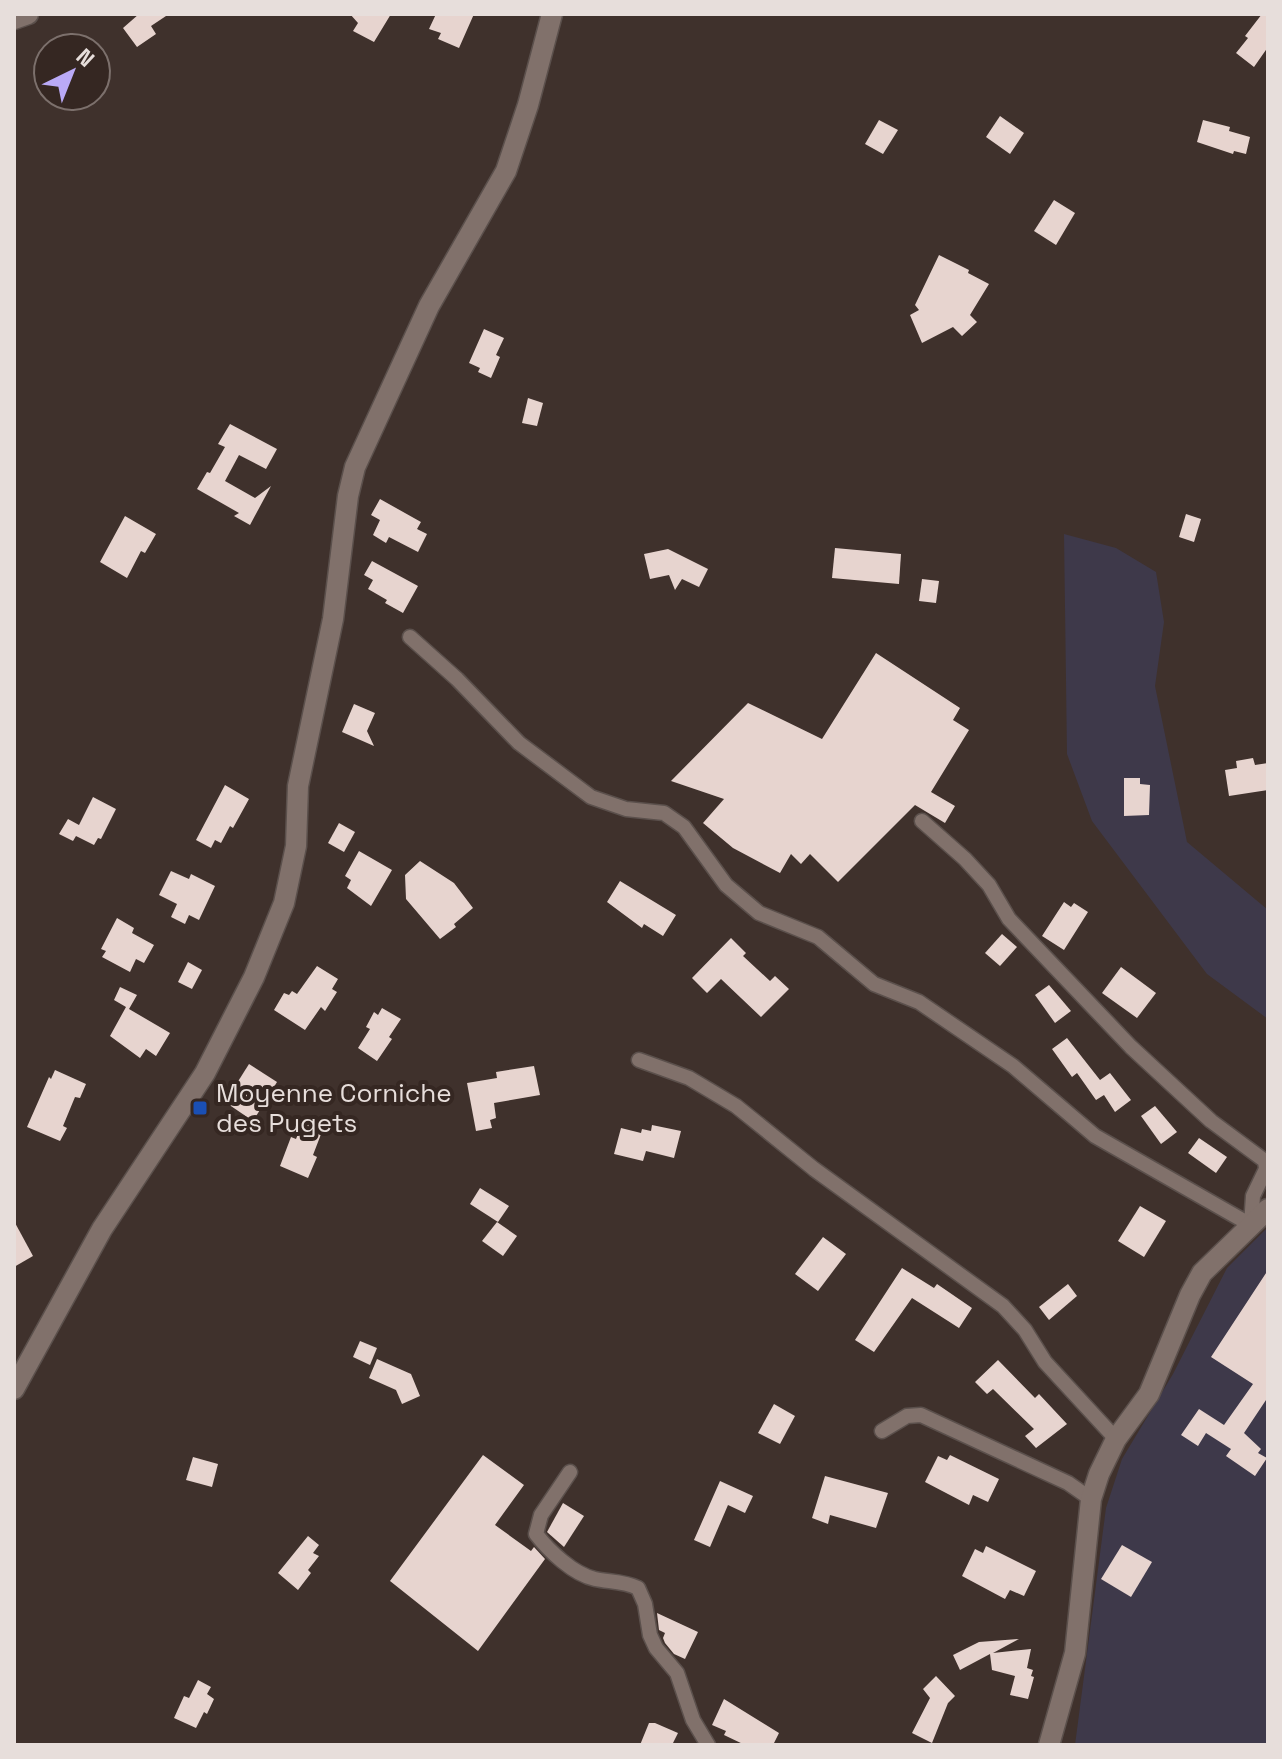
<svg xmlns="http://www.w3.org/2000/svg" width="1282" height="1759" font-family="'Space Grotesk',sans-serif">
	<style>
		.industrial { fill: #3e394a }
		.building { fill: #e7d4cf }
		.lines { fill: none; stroke-linecap: round; stroke-linejoin: round }
		.street-casing { stroke: #5b504c; stroke-width: 17 }
		.secondary-casing { stroke: #5b504c; stroke-width: 23 }
		.street { stroke: #81716b; stroke-width: 14 }
		.secondary { stroke: #81716b; stroke-width: 20 }
		.transit-dot { fill: #1a4fb4; stroke: #352722; stroke-width: 3 }
		.labels { text-anchor: middle; dominant-baseline: central; stroke-width: 8; stroke-linejoin: round; paint-order: stroke }
		.poi-label { font-size: 26px; fill: #e7dedb; stroke: #352722; text-anchor: start }
	</style>
	<rect width="100%" height="100%" fill="#3f312c"/>
	<g class="industrial">
		<polygon points="1064,534 1116,548 1156,572 1164,622 1155,686 1187,842 1268,910 1268,1019 1207,974 1092,821 1067,754"/>
		<polygon points="1268,1227 1268,1745 1075,1745 1106,1508 1122,1459 1173,1374 1227,1268"/>
	</g>
	<g class="building">
		<polygon points="139,14 169,14 151,26 156,34 137,47 123,28"/>
		<polygon points="350,14 391,14 374,42 353,31 358,23"/>
		<polygon points="436,14 474,14 459,48 438,39 441,33 429,29"/>
		<polygon points="1262,14 1268,14 1268,47 1254,67 1236,53 1248,38 1245,36"/>
		<polygon points="1000,116 1024,133 1010,154 986,137"/>
		<polygon points="879,120 898,130 883,154 865,144"/>
		<polygon points="1203,120 1230,127 1229,131 1250,137 1246,154 1234,151 1233,154 1197,142"/>
		<polygon points="1054,200 1075,213 1056,245 1034,231"/>
		<polygon points="939,255 969,270 968,273 989,284 970,315 977,322 962,336 953,327 922,343 910,315 919,310 915,305"/>
		<polygon points="484,329 504,338 496,355 500,357 491,378 478,372 480,368 469,363"/>
		<polygon points="528,398 543,403 537,426 522,423"/>
		<polygon points="230,424 277,449 266,469 239,455 225,481 255,498 271,486 250,525 234,516 239,513 197,489 207,472 210,473 225,447 218,444"/>
		<polygon points="380,499 421,522 417,529 427,534 418,552 389,537 386,543 373,535 380,520 371,515"/>
		<polygon points="1186,514 1201,519 1194,542 1179,537"/>
		<polygon points="125,516 156,534 145,553 141,551 127,578 100,562"/>
		<polygon points="835,548 901,554 899,584 832,578"/>
		<polygon points="668,549 708,569 699,587 682,579 675,590 669,575 650,579 644,554"/>
		<polygon points="372,561 418,586 403,613 385,603 387,600 368,589 373,580 364,575"/>
		<polygon points="922,579 939,581 936,603 919,601"/>
		<polygon points="876,653 960,708 953,720 969,730 931,792 955,806 945,823 915,805 838,882 810,854 801,864 791,854 780,873 733,848 703,823 724,799 671,781 748,703 822,739"/>
		<polygon points="354,704 375,713 367,731 374,746 342,732"/>
		<polygon points="1253,758 1255,765 1268,763 1268,790 1229,796 1225,770 1237,768 1236,761"/>
		<polygon points="1124,778 1140,778 1140,784 1150,785 1149,815 1124,816"/>
		<polygon points="225,785 249,799 233,828 230,826 221,843 215,840 211,848 196,840"/>
		<polygon points="93,797 116,809 101,839 98,838 94,845 76,836 73,841 59,834 68,819 79,825"/>
		<polygon points="339,823 355,832 344,852 328,843"/>
		<polygon points="359,851 392,870 371,906 347,888 351,880 345,876"/>
		<polygon points="420,861 454,883 473,908 454,924 456,927 440,939 406,899 405,875"/>
		<polygon points="171,871 189,879 191,874 215,886 199,920 189,915 185,924 171,917 177,904 159,895"/>
		<polygon points="620,881 676,915 663,936 644,924 642,928 607,902"/>
		<polygon points="1064,902 1071,907 1074,903 1088,912 1064,950 1042,936"/>
		<polygon points="117,918 134,928 132,933 154,945 144,963 136,959 130,972 102,957 106,951 101,949"/>
		<polygon points="1002,934 1017,947 1000,966 985,953"/>
		<polygon points="731,938 746,953 743,956 770,981 775,976 789,989 761,1017 721,979 707,993 692,978"/>
		<polygon points="188,962 202,970 192,989 178,982"/>
		<polygon points="317,966 338,979 332,989 337,992 325,1011 321,1007 305,1030 274,1010 284,993 289,995 292,991 297,994"/>
		<polygon points="1121,967 1156,993 1137,1018 1102,993"/>
		<polygon points="1049,985 1071,1011 1055,1023 1035,995"/>
		<polygon points="120,987 137,995 129,1009 170,1033 156,1056 146,1049 140,1058 110,1036 126,1007 114,1000"/>
		<polygon points="382,1008 401,1019 389,1037 392,1039 377,1061 358,1048 370,1029 366,1027 374,1012 378,1015"/>
		<polygon points="1067,1038 1100,1080 1110,1073 1131,1100 1115,1112 1104,1095 1096,1100 1077,1073 1072,1077 1052,1049"/>
		<polygon points="249,1064 277,1082 253,1121 225,1102"/>
		<polygon points="534,1066 540,1095 494,1103 496,1118 490,1120 492,1128 476,1131 467,1083 497,1078 496,1072"/>
		<polygon points="55,1070 86,1084 80,1098 75,1097 63,1126 67,1128 60,1141 27,1127 49,1077 51,1079"/>
		<polygon points="1155,1106 1177,1132 1161,1144 1141,1116"/>
		<polygon points="303,1122 323,1129 313,1155 317,1157 308,1178 280,1166 291,1137 296,1139"/>
		<polygon points="652,1125 681,1131 674,1158 646,1151 643,1161 614,1154 621,1128 641,1133 642,1129 651,1131"/>
		<polygon points="1199,1138 1227,1157 1216,1173 1188,1153"/>
		<polygon points="480,1188 509,1206 498,1222 470,1204"/>
		<polygon points="1140,1206 1166,1221 1144,1257 1118,1241"/>
		<polygon points="14,1221 33,1256 14,1267"/>
		<polygon points="497,1222 517,1236 503,1256 482,1241"/>
		<polygon points="823,1237 846,1254 818,1291 795,1274"/>
		<polygon points="902,1268 934,1288 937,1284 972,1308 959,1328 912,1298 874,1352 855,1340"/>
		<polygon points="1268,1270 1268,1397 1244,1433 1261,1449 1258,1453 1267,1458 1255,1476 1226,1456 1231,1449 1206,1433 1198,1446 1181,1435 1199,1409 1224,1425 1253,1384 1211,1357"/>
		<polygon points="1068,1284 1077,1296 1049,1320 1039,1307"/>
		<polygon points="360,1341 377,1348 370,1365 353,1357"/>
		<polygon points="377,1359 411,1374 420,1396 402,1404 396,1390 369,1378"/>
		<polygon points="998,1360 1035,1398 1039,1394 1067,1424 1036,1448 1025,1436 1034,1429 993,1389 987,1394 975,1382"/>
		<polygon points="774,1404 795,1416 780,1444 758,1433"/>
		<polygon points="483,1455 524,1485 495,1525 531,1551 534,1547 545,1559 478,1651 390,1581"/>
		<polygon points="950,1455 999,1479 988,1502 973,1495 969,1505 925,1482 938,1456 947,1460"/>
		<polygon points="193,1457 218,1464 212,1487 186,1480"/>
		<polygon points="825,1476 888,1493 876,1528 830,1515 828,1524 812,1518"/>
		<polygon points="720,1481 753,1496 745,1513 728,1505 710,1547 694,1540"/>
		<polygon points="563,1503 584,1516 564,1547 547,1532"/>
		<polygon points="308,1536 319,1545 313,1553 319,1556 308,1570 311,1573 298,1590 278,1573"/>
		<polygon points="1122,1545 1152,1562 1131,1597 1101,1579"/>
		<polygon points="986,1546 1036,1571 1024,1596 1010,1590 1005,1599 962,1576 975,1549 983,1553"/>
		<polygon points="657,1613 698,1632 685,1659 674,1654 665,1643 663,1638 665,1633 659,1630"/>
		<polygon points="1019,1639 993,1653 1031,1649 1027,1668 1033,1670 1031,1676 1034,1677 1028,1699 1010,1695 1015,1676 992,1670 990,1654 960,1670 953,1655 979,1642"/>
		<polygon points="936,1676 955,1696 948,1703 932,1743 912,1733 930,1698 923,1689"/>
		<polygon points="198,1680 211,1687 207,1694 214,1699 207,1714 204,1712 196,1728 174,1718 184,1696 189,1698"/>
		<polygon points="724,1699 779,1733 773,1745 745,1745 724,1735 726,1731 712,1725"/>
		<polygon points="649,1723 655,1723 678,1733 672,1745 640,1745"/>
	</g>
	<g class="lines">
		<g class="street-casing">
			<g id="street">
				<polyline points="410,637 457,679 519,743 591,797 626,809 664,813 684,827 726,885 759,913 818,937 874,984 919,1002 1013,1066 1095,1136 1251,1225 1253,1196 1266,1169 1265,1161 1211,1121 1131,1047 1009,919 989,885 965,859 922,821"/>
				<polyline points="639,1060 689,1078 736,1106 814,1169 1003,1306 1025,1330 1045,1362 1116,1439"/>
				<polyline points="882,1431 907,1416 921,1415 1068,1483 1091,1499"/>
				<path d="M 570,1472 L 541,1515 L 536,1534 C 549,1551 573,1574 595,1579 C 609,1582 624,1581 638,1588 L 645,1604 L 650,1635 L 656,1648 L 677,1673 L 693,1720 L 708,1745"/>
			</g>
		</g>
		<g class="secondary-casing">
			<g id="secondary">
				<polyline points="14,19 28,14"/>
				<polyline points="14,1389 102,1229 205,1073 254,977 284,903 296,846 298,786 333,619 348,496 355,467 429,306 506,171 528,105 552,14"/>
				<polyline points="1049,1745 1075,1653 1091,1499 1099,1474 1116,1439 1149,1394 1190,1295 1202,1273 1268,1209"/>
			</g>
		</g>
		<use href="#street" class="street"/>
		<use href="#secondary" class="secondary"/>
	</g>
	<rect class="transit-dot" x="192" y="1100" width="16" height="16" rx="4"/>
	<g class="labels">
		<g class="poi-label">
			<text x="216" y="1093">Moyenne Corniche<tspan x="216" dy="30">des Pugets</tspan></text>
		</g>
	</g>
	<rect width="1282" height="1759" fill="none" stroke="#e7dedb" stroke-width="32"/>
	<g transform="translate(72 72) rotate(43)"><circle r="38" fill="#352722" stroke="#7c706c" stroke-width="2"/>
	<path d="M0-6L14 30L0 20L-14 30Z" fill="#baaaf7"/>
	<text y="-12" font-size="22" font-weight="bold" text-anchor="middle" fill="#e7dedb">N</text>
	</g>
</svg>
